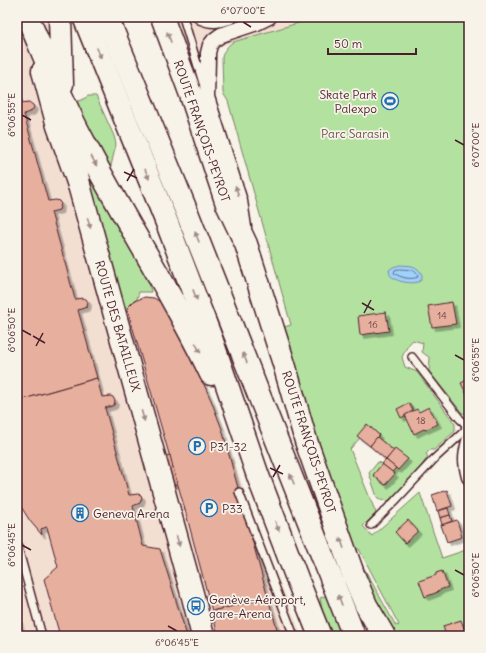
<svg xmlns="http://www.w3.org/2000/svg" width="486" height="653" font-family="Delius,sans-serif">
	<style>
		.built { fill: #f2dfd2 }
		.green { fill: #b3e2a0; stroke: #7e8066; fill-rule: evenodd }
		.water { fill: #9dd2fb; stroke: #7c8aa8 }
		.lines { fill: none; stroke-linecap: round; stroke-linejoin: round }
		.shore { stroke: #6b677e; stroke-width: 1 }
		.building { fill: #e7b09e; stroke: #4a1f2b; filter: url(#shadow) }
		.secondary-tunnel { stroke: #d4c9c2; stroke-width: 19; stroke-dasharray: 19 10; stroke-linecap: butt }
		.lane-casing { stroke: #4a1f2b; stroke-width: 10 }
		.street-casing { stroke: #4a1f2b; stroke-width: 17 }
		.primary-casing { stroke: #4a1f2b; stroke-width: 25 }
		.highway-casing { stroke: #4a1f2b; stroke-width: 25 }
		.lane { stroke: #f7f3e8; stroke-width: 7 }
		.street { stroke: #f7f3e8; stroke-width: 14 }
		.primary { stroke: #f7f3e8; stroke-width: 22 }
		.highway { stroke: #f7f3e8; stroke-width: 22 }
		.oneway { fill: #a0898a }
		.ticks { fill: none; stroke: #4a1f2b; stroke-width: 1.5 }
		.labels { text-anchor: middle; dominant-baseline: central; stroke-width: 3.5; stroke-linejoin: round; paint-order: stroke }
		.number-label { font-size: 10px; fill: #714348 }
		.poi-label { font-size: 12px; fill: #4a1f2b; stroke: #f7f3e8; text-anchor: start }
		.street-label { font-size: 12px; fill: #4a1f2b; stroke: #f7f3e8 }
		.park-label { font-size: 12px; fill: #645048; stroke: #f7f3e8 }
		.neatline { fill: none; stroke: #4a1f2b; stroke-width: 1.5 }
		.ticks-label { font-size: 10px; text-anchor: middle; fill: #4a1f2b }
	</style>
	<defs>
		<filter id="shadow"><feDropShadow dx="3.5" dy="3.5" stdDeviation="0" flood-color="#0004"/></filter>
	</defs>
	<rect width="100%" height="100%" fill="#f7f3e8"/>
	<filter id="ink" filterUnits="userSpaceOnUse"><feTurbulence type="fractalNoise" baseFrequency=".025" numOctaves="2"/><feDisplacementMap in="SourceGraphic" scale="8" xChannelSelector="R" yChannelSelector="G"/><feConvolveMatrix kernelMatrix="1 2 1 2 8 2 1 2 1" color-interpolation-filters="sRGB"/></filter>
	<g filter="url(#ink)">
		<g class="built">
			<polygon points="17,17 94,17 26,37 110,323 124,316 127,308 132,302 137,299 145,297 151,298 155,299 162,303 211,400 263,541 302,636 17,636"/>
			<polygon points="168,17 319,17 233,42 185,59"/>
		</g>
		<g class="green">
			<path d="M 319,17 L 469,17 L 469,414 L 462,413 L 429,371 L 430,358 L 422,352 L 423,343 L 413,340 L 408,345 L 402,357 L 405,367 L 417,372 L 455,424 L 455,431 L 434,450 L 430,450 L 426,454 L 428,457 L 410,481 L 388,501 L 380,500 L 377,497 L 369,473 L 378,462 L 382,464 L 393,450 L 377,437 L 379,435 L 367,424 L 360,438 L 350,449 L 376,513 L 363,526 L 372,536 L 420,493 L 442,558 L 469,549 L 469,636 L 389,636 L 329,489 L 284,327 L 291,325 L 228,101 L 223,93 L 222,57 C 224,50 227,46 233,42 ZM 358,549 L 359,549 L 399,625 L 396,626 L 355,552 Z"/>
			<polygon points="88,96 96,96 114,136 116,144 111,166 108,168 75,102 82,100"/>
			<polygon points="90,179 92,180 148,278 151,292 139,292 137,299 129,306 124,316 89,180"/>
			<polygon points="328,595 346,636 332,636 323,614 320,598"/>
		</g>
		<path class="water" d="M 400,265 C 410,266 417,264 422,275 C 422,278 422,279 420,281 C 414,285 396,282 391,276 C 389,274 390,273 389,270 L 393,267 Z"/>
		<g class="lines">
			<path class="shore" d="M 400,269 C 407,270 416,268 418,277 C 411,280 401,278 394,273 L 395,270 Z"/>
		</g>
		<g class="building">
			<polygon points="17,91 21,103 29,102 33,105 34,107 32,111 24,114 48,201 56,200 59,201 61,204 59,210 51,212 75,299 83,298 86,299 88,302 87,307 78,310 97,378 17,401"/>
			<polygon points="145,297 154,298 162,303 197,369 211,400 222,429 268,598 212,611 184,506 127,308 134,301"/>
			<polygon points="452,302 456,324 432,327 428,306"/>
			<polygon points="386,312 389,331 360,335 358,316"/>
			<polygon points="97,378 102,397 111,396 113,397 115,401 114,405 112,406 105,408 129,495 138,494 141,495 142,498 140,503 133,506 143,546 160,549 187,636 60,636 44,579 58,567 47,527 41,529 42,535 30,521 20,505 17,499 17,401"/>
			<polygon points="469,379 469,396 468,397 461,383"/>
			<polygon points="409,403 413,411 401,418 397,409"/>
			<polygon points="429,407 438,424 425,430 424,429 414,434 405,415 417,409 419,412"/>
			<polygon points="367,424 379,435 370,446 357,436"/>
			<polygon points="377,437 394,451 386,460 370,446"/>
			<polygon points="395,449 408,459 398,470 386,460"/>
			<polygon points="170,455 177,484 170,486 162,457"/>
			<polygon points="386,460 396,468 392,472 382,464"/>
			<polygon points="382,464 395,474 385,485 373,475"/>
			<polygon points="447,490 452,506 437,511 432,495"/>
			<polygon points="448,508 450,515 440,518 438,511"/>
			<polygon points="450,515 452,521 442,525 440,518"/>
			<polygon points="408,520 418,531 405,543 395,532"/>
			<polygon points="457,520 462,537 447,542 441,525"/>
			<polygon points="442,571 448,587 437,591 438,592 425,597 419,581 436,575 436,573"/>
			<polygon points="268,598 279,636 218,636 212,611"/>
			<polygon points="17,612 23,636 17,636"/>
			<polygon points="461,620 467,636 446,636 443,626"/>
		</g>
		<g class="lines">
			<polyline class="secondary-tunnel" points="17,634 17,636"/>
			<g class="lane-casing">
				<g id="lane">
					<polyline points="183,17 203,83"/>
					<polyline points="239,492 294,636"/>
					<polyline points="371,525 395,501 434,459 469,427 460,419 412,357"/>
					<polyline points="17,544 42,636"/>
				</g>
			</g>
			<g class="street-casing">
				<g id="street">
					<path d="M 201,17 C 213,22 217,20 229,17"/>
					<polyline points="244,227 240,201 207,97 208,59 208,53 210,45 214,40 221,35 257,23 269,17"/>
					<polyline points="469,427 469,429"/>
					<path d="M 469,441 C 465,457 465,462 469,477"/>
				</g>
			</g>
			<g class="primary-casing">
				<g id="primary">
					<polyline points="162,17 191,95 227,204 246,244 284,364 306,441 353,574 366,605 384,636"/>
					<polyline points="43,71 58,126 79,185 193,597 203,636"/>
				</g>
			</g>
			<g class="highway-casing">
				<g id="highway">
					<polyline points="60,17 62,84"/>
					<polyline points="84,17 167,223 212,341 258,476 298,581 320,636"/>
					<polyline points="107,17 188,215 354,636"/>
					<path d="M 28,18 C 46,60 62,102 84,142 C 124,220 173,294 211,374"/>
					<polyline points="69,128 79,185"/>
				</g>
			</g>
			<use href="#lane" class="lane"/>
			<use href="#street" class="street"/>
			<use href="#primary" class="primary"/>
			<use href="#highway" class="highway"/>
		</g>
		<defs><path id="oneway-solid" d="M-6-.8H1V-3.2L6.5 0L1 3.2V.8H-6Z"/></defs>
		<g class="oneway">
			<use href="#oneway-solid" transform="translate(169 37) rotate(-111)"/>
			<use href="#oneway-solid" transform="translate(99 53) rotate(68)"/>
			<use href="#oneway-solid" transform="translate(94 161) rotate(61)"/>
			<use href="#oneway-solid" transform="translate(147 174) rotate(68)"/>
			<use href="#oneway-solid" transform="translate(237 191) rotate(-107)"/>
			<use href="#oneway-solid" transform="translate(89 223) rotate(74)"/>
			<use href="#oneway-solid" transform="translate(197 237) rotate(-112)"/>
			<use href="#oneway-solid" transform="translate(195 295) rotate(69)"/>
			<use href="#oneway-solid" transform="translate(198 348) rotate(62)"/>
			<use href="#oneway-solid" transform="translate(245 358) rotate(-112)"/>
			<use href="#oneway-solid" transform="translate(143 416) rotate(74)"/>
			<use href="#oneway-solid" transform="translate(292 479) rotate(-112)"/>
			<use href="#oneway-solid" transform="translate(277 526) rotate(69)"/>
			<use href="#oneway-solid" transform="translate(178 541) rotate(74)"/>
			<use href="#oneway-solid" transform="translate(342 543) rotate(-109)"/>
			<use href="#oneway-solid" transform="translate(340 600) rotate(-111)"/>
		</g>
	</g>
	<path class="ticks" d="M 243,22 L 251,27M 22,115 L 31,120M 455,140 L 464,145M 124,172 L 137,178M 127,181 L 134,169M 362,303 L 374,310M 364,313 L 371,300M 22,330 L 31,335M 33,336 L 45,343M 36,346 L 43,333M 455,355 L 464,360M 270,468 L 283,474M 273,477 L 280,465M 22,545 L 31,550M 455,570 L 464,575M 168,626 L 177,631"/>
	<defs>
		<g id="stadium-ring" transform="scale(0.9)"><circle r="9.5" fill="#f7f3e8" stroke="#1f6fb2" stroke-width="1.5"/><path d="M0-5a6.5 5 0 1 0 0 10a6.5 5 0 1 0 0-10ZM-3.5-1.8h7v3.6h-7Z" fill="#1f6fb2"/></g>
		<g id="parking-ring" transform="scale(0.9)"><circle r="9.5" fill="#f7f3e8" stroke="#1f6fb2" stroke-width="1.5"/><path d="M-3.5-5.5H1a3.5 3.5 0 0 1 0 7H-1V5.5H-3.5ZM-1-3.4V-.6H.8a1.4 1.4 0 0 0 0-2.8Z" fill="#1f6fb2"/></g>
		<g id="building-ring" transform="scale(0.9)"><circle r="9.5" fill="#f7f3e8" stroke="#1f6fb2" stroke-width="1.5"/><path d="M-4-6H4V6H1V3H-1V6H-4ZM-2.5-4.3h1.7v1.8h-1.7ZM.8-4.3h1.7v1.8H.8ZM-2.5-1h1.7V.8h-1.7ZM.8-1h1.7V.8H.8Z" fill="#1f6fb2"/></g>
		<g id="bus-ring" transform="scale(0.9)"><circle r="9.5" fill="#f7f3e8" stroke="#1f6fb2" stroke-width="1.5"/><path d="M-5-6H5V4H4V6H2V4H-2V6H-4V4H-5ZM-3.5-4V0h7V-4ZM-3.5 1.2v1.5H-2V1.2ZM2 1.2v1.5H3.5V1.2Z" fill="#1f6fb2"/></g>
	</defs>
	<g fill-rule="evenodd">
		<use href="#stadium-ring" x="390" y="101"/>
		<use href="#parking-ring" x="197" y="446"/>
		<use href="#parking-ring" x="209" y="508"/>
		<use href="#building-ring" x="80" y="513"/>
		<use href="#bus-ring" x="196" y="606"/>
	</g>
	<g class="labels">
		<g class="number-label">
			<text x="442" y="315">14</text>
			<text x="373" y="324">16</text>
			<text x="421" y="420">18</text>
		</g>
		<g class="poi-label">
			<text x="377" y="94" text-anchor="end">Skate Park<tspan x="377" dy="14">Palexpo</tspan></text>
			<text x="210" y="446">P31-32</text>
			<text x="222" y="508">P33</text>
			<text x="93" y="513">Geneva Arena</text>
			<text x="209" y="599">Genève-Aéroport,<tspan x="209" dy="14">gare-Arena</tspan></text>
		</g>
		<g class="street-label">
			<text transform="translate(202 131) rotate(71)">ROUTE FRANÇOIS-PEYROT</text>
			<text transform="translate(118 326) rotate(74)">ROUTE DES BATAILLEUX</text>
			<text transform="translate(309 442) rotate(72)">ROUTE FRANÇOIS-PEYROT</text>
		</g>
		<g class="park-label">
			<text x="355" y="133">Parc Sarasin</text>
		</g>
	</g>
	<rect width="486" height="653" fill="none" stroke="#f7f3e8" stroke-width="44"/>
	<path d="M328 48v6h88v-6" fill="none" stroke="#4a1f2b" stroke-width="2"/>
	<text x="334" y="48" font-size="12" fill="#4a1f2b" stroke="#f7f3e8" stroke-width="3" paint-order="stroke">50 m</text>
	<rect x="22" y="22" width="442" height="609" class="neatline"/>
	<g class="ticks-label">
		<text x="243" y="14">6°07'00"E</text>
		<text transform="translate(11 115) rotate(-90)" y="4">6°06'55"E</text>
		<text transform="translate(475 145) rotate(-90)" y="4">6°07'00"E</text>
		<text transform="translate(11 330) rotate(-90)" y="4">6°06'50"E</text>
		<text transform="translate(475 360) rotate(-90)" y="4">6°06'55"E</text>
		<text transform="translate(11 545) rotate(-90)" y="4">6°06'45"E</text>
		<text transform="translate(475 575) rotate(-90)" y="4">6°06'50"E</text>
		<text x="177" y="646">6°06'45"E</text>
	</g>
</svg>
